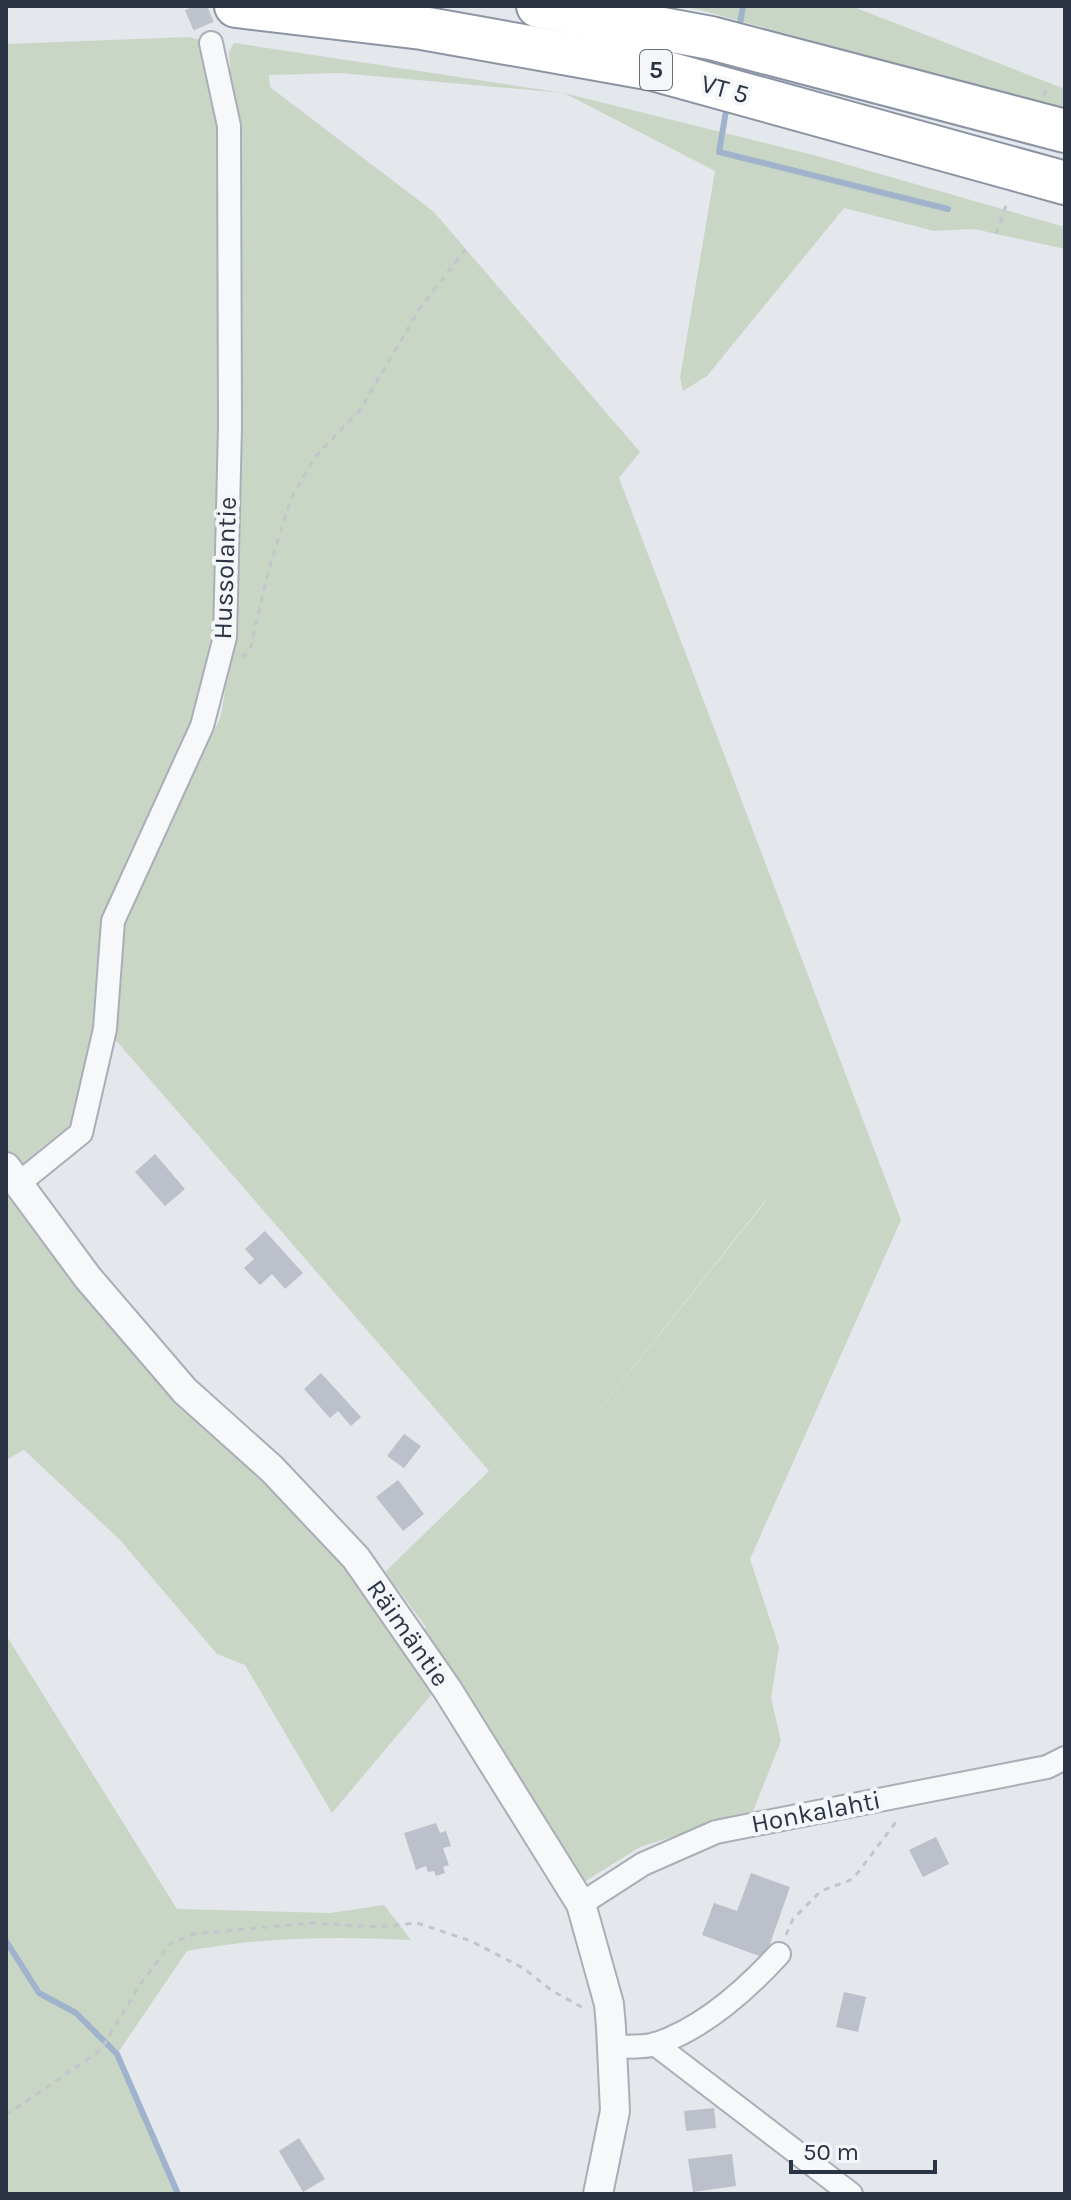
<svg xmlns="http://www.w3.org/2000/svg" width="1071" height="2200" font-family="Karla,sans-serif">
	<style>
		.green { fill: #c9d6c5; fill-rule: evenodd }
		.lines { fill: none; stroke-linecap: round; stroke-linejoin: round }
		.stream { stroke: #9fb4cc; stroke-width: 6 }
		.building { fill: #bbc0ca }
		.minor-tunnel { stroke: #bfc3cb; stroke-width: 22; stroke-dasharray: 22 11; stroke-linecap: butt }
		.minor-casing { stroke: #a9aeb7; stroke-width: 26 }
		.tertiary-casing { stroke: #a9aeb7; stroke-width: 32 }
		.motorway-casing { stroke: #8b94a3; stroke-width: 46 }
		.path { stroke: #c2c5cb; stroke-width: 3; stroke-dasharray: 6 6; stroke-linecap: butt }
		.minor { stroke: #f7f8fa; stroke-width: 22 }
		.tertiary { stroke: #f7f8fa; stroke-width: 28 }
		.motorway { stroke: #fff; stroke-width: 42 }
		.labels { text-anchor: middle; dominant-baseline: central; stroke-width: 8; stroke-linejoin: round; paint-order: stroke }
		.shield { fill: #f4f6f9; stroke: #676e7b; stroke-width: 2 }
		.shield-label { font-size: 24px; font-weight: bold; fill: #2b3445 }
		.street-label { font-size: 26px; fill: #2b3445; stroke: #f4f6f9 }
	</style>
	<rect width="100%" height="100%" fill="#e4e7ec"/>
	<g class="green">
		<polygon points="685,6 851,6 1065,89 1065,110"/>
		<path d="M 189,37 L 211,43 L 229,126 L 225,637 L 113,921 L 81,1133 L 18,1185 L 414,1642 L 426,1627 L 385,1572 L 489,1471 L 113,1037 L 122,926 L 221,716 L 233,638 L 239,259 L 229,52 L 234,43 L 564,93 L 817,156 L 1065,227 L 1065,249 L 974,229 L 934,231 L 844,208 L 707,376 L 683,391 L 680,378 L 715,171 L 564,93 L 340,73 L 269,75 L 270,87 L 434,212 L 640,452 L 619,478 L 901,1220 L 750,1559 L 779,1647 L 771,1698 L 781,1741 L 753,1811 L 640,1847 L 584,1882 L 452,1670 L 332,1813 L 245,1665 L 217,1654 L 120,1540 L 24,1450 L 6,1460 L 6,44 ZM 766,1201 L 527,1501 L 765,1201 Z"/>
		<path d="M 6,1635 L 177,1909 L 330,1913 L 384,1905 L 411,1940 C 335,1936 262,1937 187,1951 L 117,2054 L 178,2194 L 6,2194 Z"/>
	</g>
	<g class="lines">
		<g class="stream">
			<polyline points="740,24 743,6"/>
			<polyline points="726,111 719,152 948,209"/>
			<polyline points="6,1941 39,1993 76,2013 117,2054 178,2194"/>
		</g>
	</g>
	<g class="building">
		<polygon points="155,1154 185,1189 165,1206 135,1172"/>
		<polygon points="265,1231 303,1273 285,1289 272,1274 260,1285 244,1268 254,1259 245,1249"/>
		<polygon points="321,1373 361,1417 351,1426 338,1411 330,1418 304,1389"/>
		<polygon points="404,1434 421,1446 404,1468 387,1456"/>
		<polygon points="398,1480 424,1514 403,1531 376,1497"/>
		<polygon points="436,1823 440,1833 446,1831 451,1846 443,1848 449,1865 443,1867 445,1873 436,1876 434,1871 428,1872 426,1866 416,1870 404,1833"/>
		<polygon points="936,1837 949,1864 923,1877 909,1850"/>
		<polygon points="751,1873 790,1887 765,1958 702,1935 714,1903 737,1911"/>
		<polygon points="844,1992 866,1997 858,2032 836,2027"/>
		<polygon points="714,2108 716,2128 686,2131 684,2111"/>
		<polygon points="299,2138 325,2179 303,2192 279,2151"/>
		<polygon points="732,2154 736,2186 693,2192 688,2159"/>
	</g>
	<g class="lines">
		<polyline class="minor-tunnel" points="195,6 211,43"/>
		<g class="minor-casing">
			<g id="minor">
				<polyline points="18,1184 81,1133 105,1029 113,921 202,726 225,637 230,426 229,126 211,43"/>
				<polyline points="581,1904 643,1864 716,1832 1047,1767 1065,1758"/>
				<polyline points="655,2044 851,2194"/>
				<path d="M 612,2047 C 626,2046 643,2048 656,2044 C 704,2028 746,1990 779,1954"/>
			</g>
		</g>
		<g class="tertiary-casing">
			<polyline id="tertiary" points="6,1167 88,1278 185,1391 272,1469 356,1558 447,1689 581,1904 609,2004 611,2027 615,2111 598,2194"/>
		</g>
		<g class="motorway-casing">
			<g id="motorway">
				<polyline points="236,6 422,28 653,69 1065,183"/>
				<polyline points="538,6 711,38 1065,131"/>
			</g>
		</g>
		<g class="path">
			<polyline points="1044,96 1049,84"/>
			<polyline points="996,234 1008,200"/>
			<polyline points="242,657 250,650 268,572 291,499 315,457 360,410 420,308 465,250"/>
			<polyline points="786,1935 793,1919 821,1891 853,1879 899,1818"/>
			<polyline points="6,2115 101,2050 139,1986 171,1943 194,1934 311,1923 378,1927 417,1923 471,1941 523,1968 551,1990 585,2009"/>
		</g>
		<use href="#minor" class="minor"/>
		<use href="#tertiary" class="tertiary"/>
		<use href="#motorway" class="motorway"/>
	</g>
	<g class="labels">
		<rect class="shield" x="640" y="50" width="32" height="40" rx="6"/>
		<g class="shield-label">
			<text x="656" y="70">5</text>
		</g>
		<g class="street-label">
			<text transform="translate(725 89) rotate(15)">VT 5</text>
			<text transform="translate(225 568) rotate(-88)">Hussolantie</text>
			<text transform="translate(408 1633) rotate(55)">Räimäntie</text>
			<text transform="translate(816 1812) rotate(-11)">Honkalahti</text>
		</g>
	</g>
	<rect width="1071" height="2200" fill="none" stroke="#2b3445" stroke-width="16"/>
	<path d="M791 2160v12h144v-12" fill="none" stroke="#2b3445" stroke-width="4"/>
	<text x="803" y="2160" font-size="24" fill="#2b3445" stroke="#f4f6f9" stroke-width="6" paint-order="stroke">50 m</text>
</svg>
